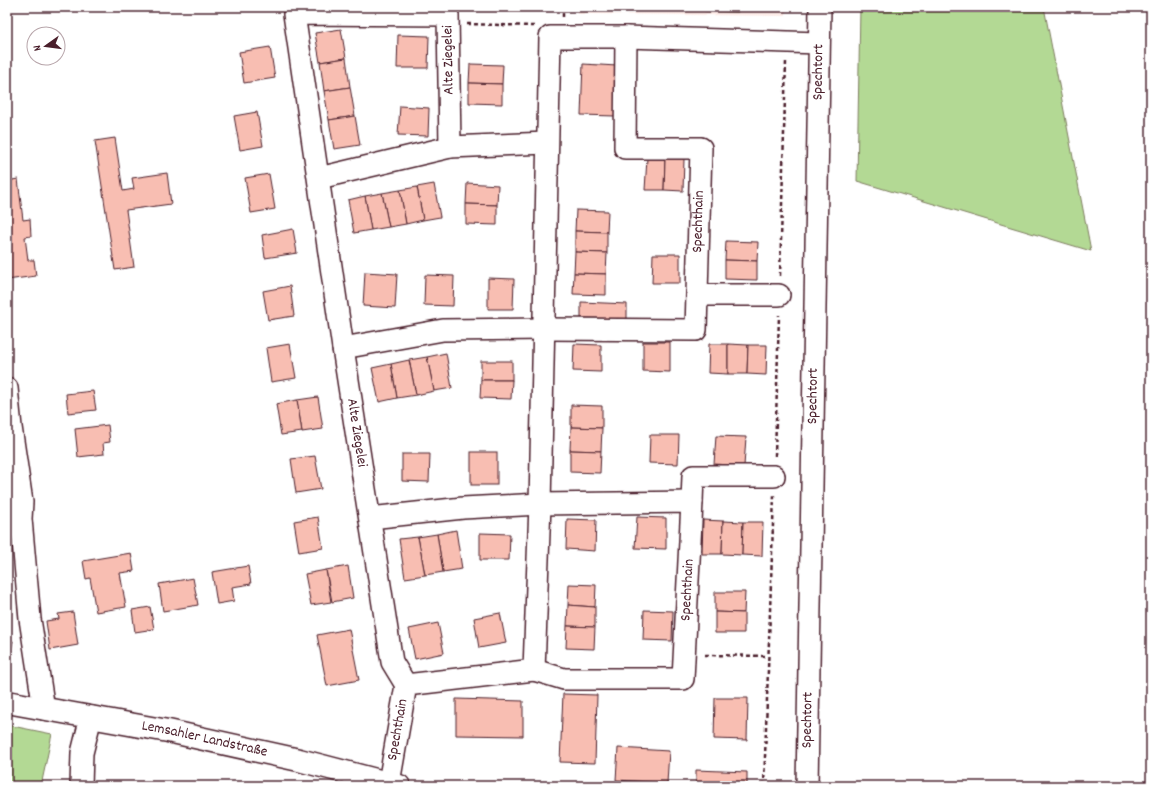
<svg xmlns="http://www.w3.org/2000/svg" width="1158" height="793" font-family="Dekko,sans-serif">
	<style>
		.built { fill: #fdece8 }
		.green { fill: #b3d994; stroke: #7e7c60 }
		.building { fill: #f8beb2; stroke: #4a1f2b }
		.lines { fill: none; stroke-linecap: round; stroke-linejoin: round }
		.minor-casing { stroke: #4a1f2b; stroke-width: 24 }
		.major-casing { stroke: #4a1f2b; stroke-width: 25 }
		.path { stroke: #4a1f2b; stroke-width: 2.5; stroke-dasharray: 4 3; stroke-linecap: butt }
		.minor { stroke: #fff; stroke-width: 21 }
		.major { stroke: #fff; stroke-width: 22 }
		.labels { text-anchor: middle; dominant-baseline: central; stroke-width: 4; stroke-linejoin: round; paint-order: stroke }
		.street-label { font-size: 15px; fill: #4a1f2b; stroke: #fff }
	</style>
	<rect width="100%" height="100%" fill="#fff"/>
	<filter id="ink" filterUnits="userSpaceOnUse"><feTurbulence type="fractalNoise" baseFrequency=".025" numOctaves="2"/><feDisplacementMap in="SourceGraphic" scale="8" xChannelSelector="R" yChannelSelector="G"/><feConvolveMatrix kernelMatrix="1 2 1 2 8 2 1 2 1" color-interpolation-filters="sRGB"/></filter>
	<g filter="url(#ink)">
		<polygon class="built" points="577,7 786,7 786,16 577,14"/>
		<g class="green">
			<polygon points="703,7 738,7 738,12 705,11"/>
			<polygon points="860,7 1044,7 1091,251 857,181"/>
			<polygon points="7,725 52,734 41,786 7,786"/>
		</g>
		<g class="building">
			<polygon points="585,7 680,7 680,9"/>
			<polygon points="341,29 346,58 320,62 315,33"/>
			<polygon points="398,35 429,36 428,68 397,68"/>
			<polygon points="270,47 275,78 244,83 239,52"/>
			<polygon points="346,58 350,87 324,91 320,62"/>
			<polygon points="470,64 503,65 502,84 469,83"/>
			<polygon points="583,64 617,66 615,116 581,115"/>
			<polygon points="469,83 502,84 502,104 469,103"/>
			<polygon points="350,87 355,116 329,120 324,91"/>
			<polygon points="400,106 429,108 428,136 398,135"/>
			<polygon points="257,112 263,146 240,150 234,116"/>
			<polygon points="355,116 360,145 334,149 329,120"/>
			<polygon points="115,138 123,191 134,189 132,178 167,173 171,204 126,210 134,267 115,270 95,141"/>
			<polygon points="647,158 665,159 664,190 645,190"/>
			<polygon points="665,159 684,159 683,191 664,190"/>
			<polygon points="269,174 275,209 251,213 245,178"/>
			<polygon points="18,179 23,220 30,219 31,236 25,237 28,260 34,260 36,276 7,280 7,181"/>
			<polygon points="467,183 498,185 497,205 466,204"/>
			<polygon points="434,184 440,217 423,220 417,187"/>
			<polygon points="417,187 423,220 406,224 400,190"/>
			<polygon points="400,190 406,224 389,227 382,193"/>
			<polygon points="382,193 389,227 371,230 365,196"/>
			<polygon points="365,196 371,230 354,233 348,200"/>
			<polygon points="466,204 497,205 497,225 466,224"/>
			<polygon points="576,210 608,211 607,232 575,231"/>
			<polygon points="293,229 297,253 265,258 262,235"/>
			<polygon points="575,231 607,232 607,253 575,252"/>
			<polygon points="726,241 758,242 757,261 725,260"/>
			<polygon points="575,252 607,253 606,274 574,273"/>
			<polygon points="653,254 680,254 680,283 652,283"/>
			<polygon points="725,260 757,261 757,280 725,279"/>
			<polygon points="365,272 397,274 395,308 363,306"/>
			<polygon points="574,273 606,274 606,295 573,294"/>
			<polygon points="425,275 454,276 453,306 424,305"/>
			<polygon points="488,278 514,279 513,309 488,309"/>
			<polygon points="290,286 294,316 268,320 263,291"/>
			<polygon points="581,302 627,304 627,319 581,318"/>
			<polygon points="643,342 670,342 670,372 643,371"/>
			<polygon points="290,344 296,378 271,382 266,348"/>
			<polygon points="574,344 601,345 601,372 573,371"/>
			<polygon points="709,344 728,344 728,374 708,373"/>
			<polygon points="728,344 748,345 747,374 728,374"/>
			<polygon points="748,345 767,345 766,375 747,374"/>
			<polygon points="446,353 452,388 434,391 427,357"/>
			<polygon points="427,357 434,391 416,395 409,360"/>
			<polygon points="409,360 416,395 397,398 391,364"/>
			<rect x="481" y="361" width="31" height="19"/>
			<polygon points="391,364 397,398 379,402 372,368"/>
			<polygon points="481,380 512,380 511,399 480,398"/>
			<polygon points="93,391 96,410 68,413 66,394"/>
			<polygon points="318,397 323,429 302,432 297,400"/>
			<polygon points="297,400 302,432 281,435 276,404"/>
			<polygon points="571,405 602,406 602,428 571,427"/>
			<polygon points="108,425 110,442 103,443 104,454 78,457 75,429"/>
			<polygon points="571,427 602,428 601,451 570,450"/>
			<polygon points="650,435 679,435 678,464 649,463"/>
			<polygon points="716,436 746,437 744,466 714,464"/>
			<polygon points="570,450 601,451 600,473 570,472"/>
			<rect x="471" y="452" width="26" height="33"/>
			<polygon points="402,454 430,454 429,482 402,481"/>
			<polygon points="315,456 321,489 296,493 291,459"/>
			<polygon points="318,517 323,548 299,552 294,521"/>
			<polygon points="637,517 666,518 666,549 635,548"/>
			<polygon points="567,519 596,520 595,551 566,549"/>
			<polygon points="703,520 723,521 722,554 702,554"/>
			<polygon points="723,521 743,522 742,555 722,554"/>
			<polygon points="743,522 763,522 762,556 742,555"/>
			<polygon points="456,530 462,569 443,572 437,534"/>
			<polygon points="480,533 510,534 509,560 480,560"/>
			<polygon points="437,534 443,572 425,575 418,537"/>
			<polygon points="418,537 425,575 405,578 399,539"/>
			<polygon points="131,553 134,571 120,573 126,607 96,612 90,578 86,579 83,561"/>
			<polygon points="248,566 251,584 232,587 234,601 217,604 212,572"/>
			<polygon points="348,566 353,598 332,602 326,570"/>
			<polygon points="326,570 331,602 311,605 305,574"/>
			<polygon points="193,578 198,605 163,611 159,584"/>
			<polygon points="569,584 596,585 595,607 568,605"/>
			<polygon points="715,592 745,592 744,613 715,612"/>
			<polygon points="568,605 595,607 595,627 567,626"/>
			<polygon points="150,607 154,629 135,632 132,610"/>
			<polygon points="644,610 673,611 672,641 643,640"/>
			<polygon points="73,612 78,645 50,650 46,621 59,619 58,614"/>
			<polygon points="715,612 744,613 744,633 715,633"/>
			<polygon points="500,613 506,643 479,648 474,618"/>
			<polygon points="438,623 444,653 415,659 409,629"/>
			<polygon points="567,626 595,627 594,649 566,648"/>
			<polygon points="349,629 359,680 327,686 317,635"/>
			<polygon points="7,640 13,641 9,660 7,659"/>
			<polygon points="563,694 597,695 595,763 560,762"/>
			<polygon points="715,698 748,698 747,740 714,739"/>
			<polygon points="456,699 523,701 523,736 456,735"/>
			<polygon points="618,748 669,751 667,783 616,780"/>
			<polygon points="696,770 747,772 747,786 696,786"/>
		</g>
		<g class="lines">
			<g class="minor-casing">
				<g id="minor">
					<polyline points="450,147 547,143"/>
					<path id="s1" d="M 319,178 L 450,147 L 448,15 L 294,14 L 343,348 L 392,662 L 406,685"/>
					<polyline points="697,295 779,295"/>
					<path id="s2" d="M 343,348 L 443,330 L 544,329 L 696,330 L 701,148 L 625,148 L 626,37"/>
					<polyline points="7,388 11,427 22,502 21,519 30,619 44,709"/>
					<polyline points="692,502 693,476 774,476"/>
					<polyline points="370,518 463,508 540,504 692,502 683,679 564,679 534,670"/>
					<path id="s3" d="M 389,783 L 406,685 L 534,670 L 540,504 L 550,37 L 626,37 L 819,43"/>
					<polyline points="81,786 82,753 91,717"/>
					<path id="s4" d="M 807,786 L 820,7"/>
				</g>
			</g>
			<g class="major-casing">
				<g id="major">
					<path id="s5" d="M 7,702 L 168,731 L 299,760 L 399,786"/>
				</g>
			</g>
			<g class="path">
				<polyline points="563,17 563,7"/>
				<polyline points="467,24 534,26"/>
				<polyline points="780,276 786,61"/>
				<polyline points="775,456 779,315"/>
				<polyline points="705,655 768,656"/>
				<polyline points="764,786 774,495"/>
			</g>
			<use href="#minor" class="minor"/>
			<use href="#major" class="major"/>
		</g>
	</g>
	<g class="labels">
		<g class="street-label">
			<text transform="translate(449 60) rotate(-91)">Alte Ziegelei</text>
			<text stroke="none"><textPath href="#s4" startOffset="714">Spechtort</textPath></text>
			<text stroke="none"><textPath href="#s2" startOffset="463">Spechthain</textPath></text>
			<text stroke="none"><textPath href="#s4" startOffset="390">Spechtort</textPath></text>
			<text stroke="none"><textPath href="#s1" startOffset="844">Alte Ziegelei</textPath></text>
			<text transform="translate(688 590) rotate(-87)">Spechthain</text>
			<text stroke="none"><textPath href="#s4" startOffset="66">Spechtort</textPath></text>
			<text stroke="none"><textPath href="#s3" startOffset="54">Spechthain</textPath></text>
			<text stroke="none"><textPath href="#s5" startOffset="201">Lemsahler Landstraße</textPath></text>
		</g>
	</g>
	<rect width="1158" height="793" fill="none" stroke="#fff" stroke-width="24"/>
	<rect x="12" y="12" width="1134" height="769" fill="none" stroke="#4a1f2b" stroke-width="1.5" filter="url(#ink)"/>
	<g transform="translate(46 46) rotate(256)"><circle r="19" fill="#ffffff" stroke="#b7a5aa"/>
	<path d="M0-3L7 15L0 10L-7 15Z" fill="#4a1f2b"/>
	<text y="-6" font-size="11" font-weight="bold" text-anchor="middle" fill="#4a1f2b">N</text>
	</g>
</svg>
